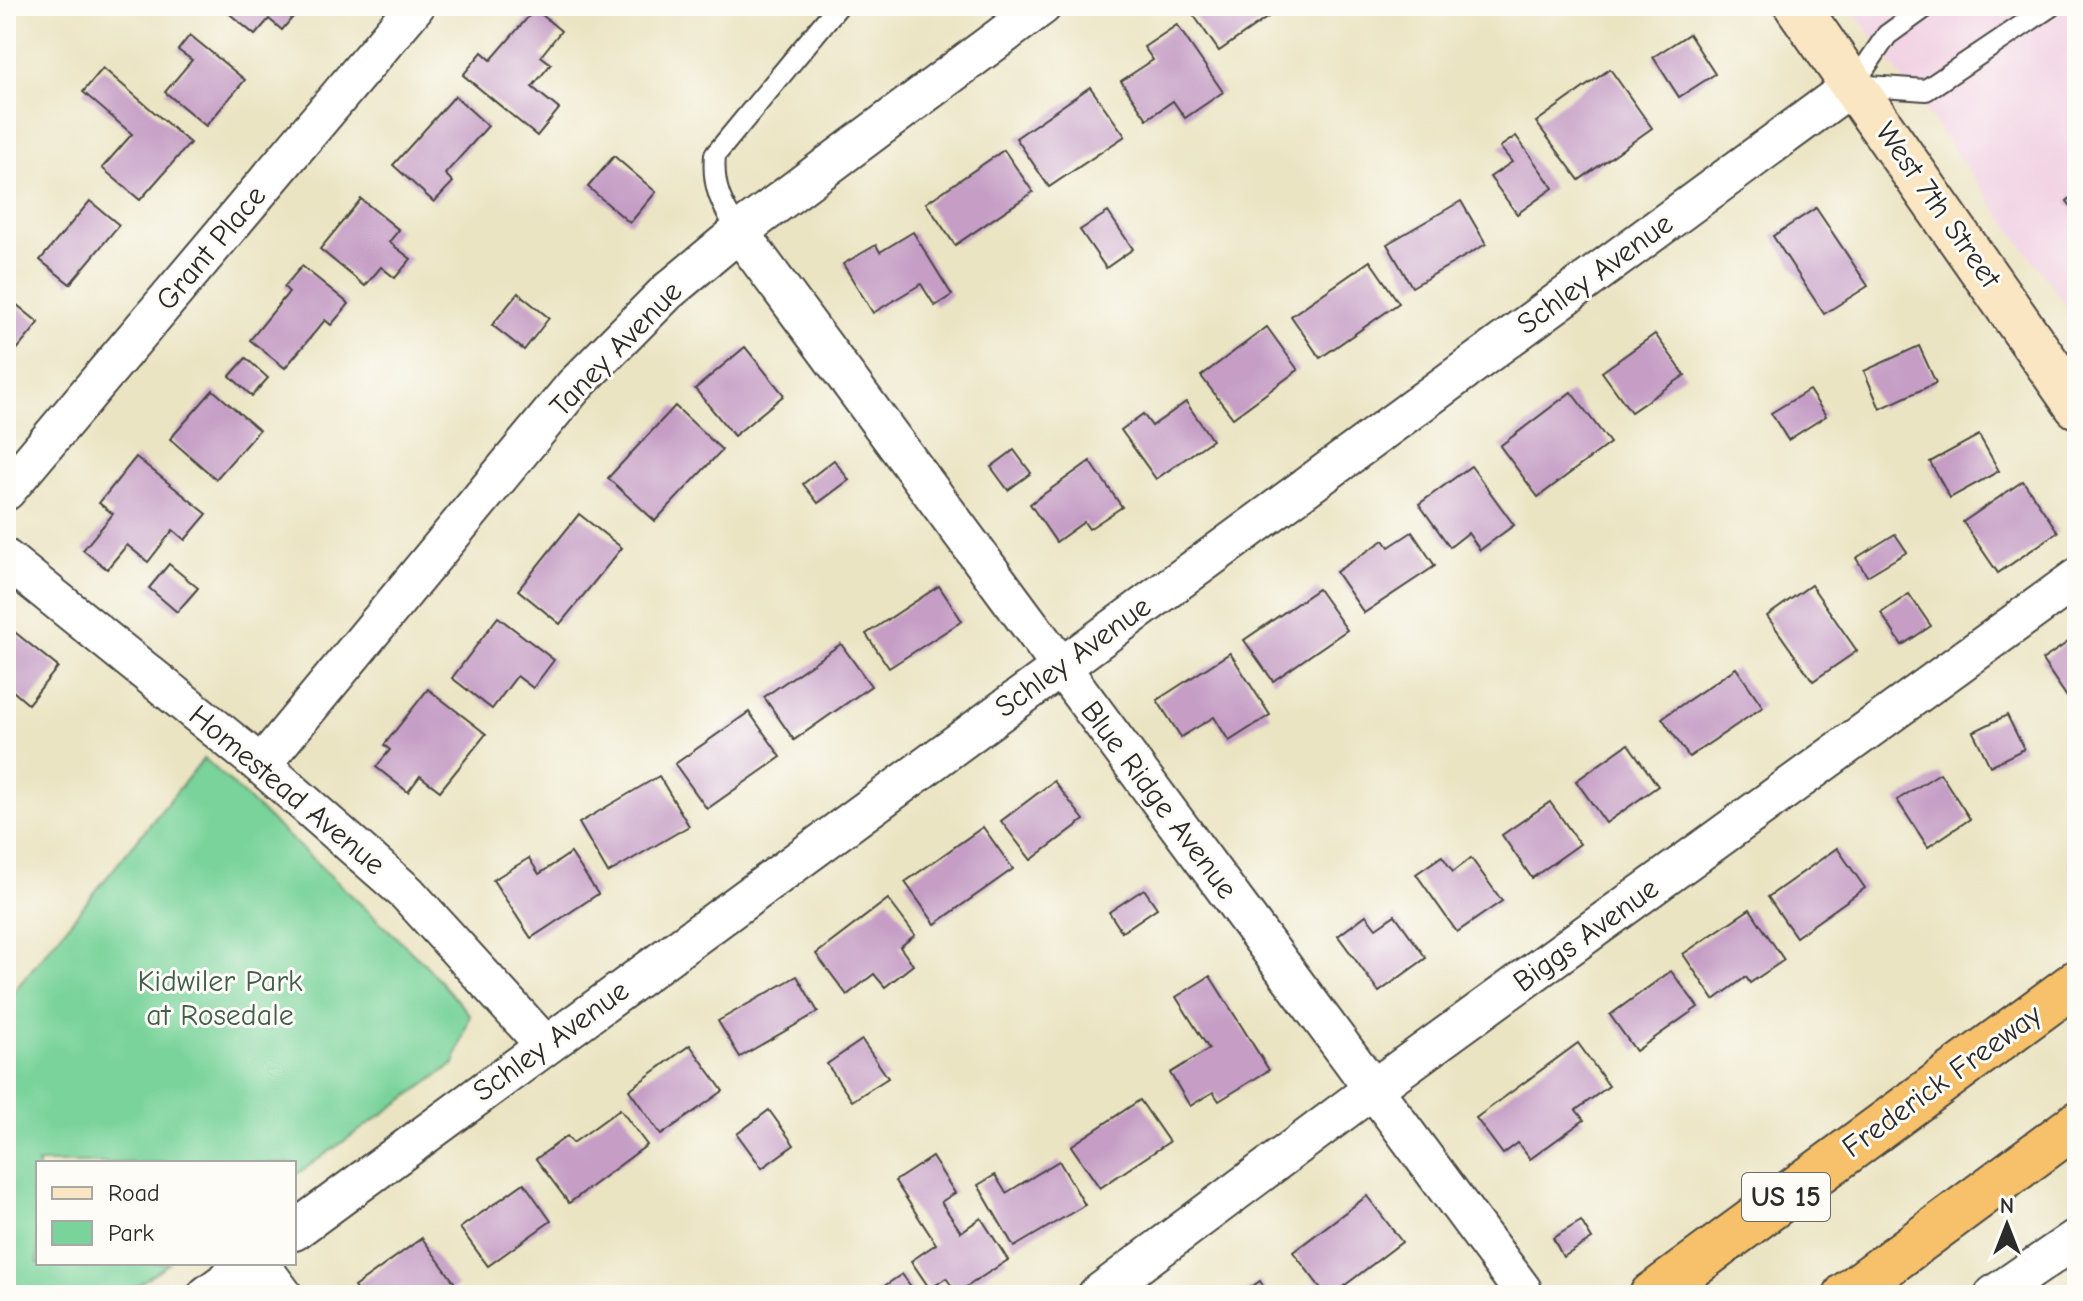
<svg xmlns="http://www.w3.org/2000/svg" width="2083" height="1301" font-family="'Comic Neue',sans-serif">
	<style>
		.built { fill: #f1d0e3 }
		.green { fill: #79d39a; stroke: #527f62; stroke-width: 2 }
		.building { fill: #c59dc5 }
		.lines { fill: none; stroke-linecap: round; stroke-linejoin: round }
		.lane-casing { stroke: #484742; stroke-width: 24 }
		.street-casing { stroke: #484742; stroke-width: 42 }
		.secondary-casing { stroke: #484742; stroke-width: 48 }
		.highway-casing { stroke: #484742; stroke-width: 48 }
		.lane { stroke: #fff; stroke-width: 20 }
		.street { stroke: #fff; stroke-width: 38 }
		.secondary { stroke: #fbe6c4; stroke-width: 44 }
		.highway { stroke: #f6c16b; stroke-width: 44 }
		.labels { text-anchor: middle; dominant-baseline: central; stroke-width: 6; stroke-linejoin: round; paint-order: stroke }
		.shield { fill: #fdfcf7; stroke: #6a6a68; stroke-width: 2 }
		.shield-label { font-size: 28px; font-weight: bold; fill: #2b2b2b }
		.street-label { font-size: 30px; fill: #2b2b2b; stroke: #fdfcf7 }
		.park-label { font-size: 30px; fill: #425d4c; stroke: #fdfcf7 }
	</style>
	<rect width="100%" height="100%" fill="#fdfcf7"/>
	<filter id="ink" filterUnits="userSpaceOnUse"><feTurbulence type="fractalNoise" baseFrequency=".0125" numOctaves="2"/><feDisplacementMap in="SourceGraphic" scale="16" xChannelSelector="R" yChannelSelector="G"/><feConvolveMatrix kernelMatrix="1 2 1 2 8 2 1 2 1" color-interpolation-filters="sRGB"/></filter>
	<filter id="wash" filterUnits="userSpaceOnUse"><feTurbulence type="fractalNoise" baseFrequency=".006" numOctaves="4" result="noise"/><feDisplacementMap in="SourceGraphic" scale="32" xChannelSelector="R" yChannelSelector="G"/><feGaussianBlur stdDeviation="1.8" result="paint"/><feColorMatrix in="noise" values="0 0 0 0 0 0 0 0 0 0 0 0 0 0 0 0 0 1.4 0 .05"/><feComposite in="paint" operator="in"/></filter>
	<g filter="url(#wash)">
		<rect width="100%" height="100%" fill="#ebe4c3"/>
		<polygon class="built" points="1850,6 2077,6 2077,321"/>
		<polygon class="green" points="204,758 424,963 470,1015 454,1064 294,1176 294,1163 38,1163 38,1263 169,1263 123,1295 6,1295 6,1001"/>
		<g id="blocks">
			<g class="building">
				<polygon points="228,6 302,6 282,30 269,19 255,35 225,10"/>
				<polygon points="1195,6 1284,6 1219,51 1190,10"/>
				<polygon points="535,9 561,31 541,56 551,64 532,87 559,109 537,136 463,75 482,52 491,60"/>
				<polygon points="1177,25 1223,92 1185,118 1173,101 1147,119 1121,81 1153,60 1144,47"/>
				<polygon points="1689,34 1715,74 1679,97 1653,57"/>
				<polygon points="190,35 245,80 206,126 165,92 192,60 178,50"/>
				<polygon points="103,68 190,143 140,200 102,168 132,134 83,92"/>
				<polygon points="1610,69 1652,128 1579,180 1536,122"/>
				<polygon points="1090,87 1125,136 1049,187 1016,138"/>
				<polygon points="455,96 488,126 445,174 453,182 434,202 393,165"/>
				<polygon points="1516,136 1553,188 1517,214 1490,177 1512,162 1500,147"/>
				<polygon points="1004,150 1033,192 955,245 926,203"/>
				<polygon points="614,156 656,192 630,223 588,187"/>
				<polygon points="2077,193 2077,214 2067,201"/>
				<polygon points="361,199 399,230 389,242 411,259 395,278 381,267 365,286 320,249"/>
				<polygon points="90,201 119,225 70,284 40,260"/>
				<polygon points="1461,201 1486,244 1412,287 1387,244"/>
				<polygon points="1816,208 1868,286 1824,314 1773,236"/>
				<polygon points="1108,212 1133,249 1106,268 1080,230"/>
				<polygon points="913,232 952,295 935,306 921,284 873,313 843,264 876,245 880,252"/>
				<polygon points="1370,261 1399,303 1320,358 1291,316"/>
				<polygon points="302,266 349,304 331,325 325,320 285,368 250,340 289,292 284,287"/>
				<polygon points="518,293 549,318 524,350 492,325"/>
				<polygon points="6,296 39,323 6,363"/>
				<polygon points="1267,327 1298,370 1233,418 1201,376"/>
				<polygon points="1655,334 1685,375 1631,412 1602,372"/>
				<polygon points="1919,346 1936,383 1880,409 1864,371"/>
				<polygon points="745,347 784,395 734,436 695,389"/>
				<polygon points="246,358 268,378 252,396 230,376"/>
				<polygon points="213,390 259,430 216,479 170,439"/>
				<polygon points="1809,390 1826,416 1788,440 1771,413"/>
				<polygon points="1571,392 1610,443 1538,497 1500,446"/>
				<polygon points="1186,402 1212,440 1156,479 1121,430 1143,414 1152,426"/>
				<polygon points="675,406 722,450 655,521 608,478"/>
				<polygon points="1979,435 1999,471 1950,498 1930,462"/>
				<polygon points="1014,450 1031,473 1008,490 991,467"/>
				<polygon points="136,457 207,514 185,540 173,530 148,562 127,545 107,569 83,550 113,514 99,503"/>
				<polygon points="834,460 849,480 818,503 803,484"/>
				<polygon points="1090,461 1122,507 1089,529 1084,522 1056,542 1030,504"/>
				<polygon points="1471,466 1514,525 1480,550 1468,533 1450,547 1419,504"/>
				<polygon points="2023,481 2058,532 1998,573 1963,522"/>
				<polygon points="579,514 622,548 560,624 518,590"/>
				<polygon points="1412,532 1435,566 1364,613 1336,572 1384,540 1389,547"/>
				<polygon points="1895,534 1907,552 1867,576 1856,558"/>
				<polygon points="169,564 198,588 177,612 149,588"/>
				<polygon points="1811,585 1857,651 1813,681 1767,616"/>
				<polygon points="939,586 962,621 889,668 866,634"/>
				<polygon points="1318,589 1347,630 1273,681 1244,640"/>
				<polygon points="1909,594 1931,626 1902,645 1881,613"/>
				<polygon points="498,617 554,660 533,688 517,676 492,709 452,678"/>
				<polygon points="6,625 58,667 28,704 6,685"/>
				<polygon points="2077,636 2077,699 2071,703 2042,660"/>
				<polygon points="841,644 871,686 794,740 764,697"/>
				<polygon points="1230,653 1270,715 1229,741 1214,717 1181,737 1157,700"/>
				<polygon points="1736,668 1763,707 1689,757 1662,718"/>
				<polygon points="428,689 486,734 440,791 420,776 408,792 376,767 390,750 384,745"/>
				<polygon points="749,712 781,757 707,809 675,764"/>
				<polygon points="2007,715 2024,749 1990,766 1973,732"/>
				<polygon points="1628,744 1658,786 1606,823 1576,781"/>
				<polygon points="1940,773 1970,819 1928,847 1897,800"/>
				<polygon points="659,776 689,826 608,873 579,823"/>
				<polygon points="1054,781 1084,820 1031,860 1001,821"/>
				<polygon points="1550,802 1580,844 1532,878 1502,835"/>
				<polygon points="983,827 1013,869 935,924 905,882"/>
				<polygon points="1837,848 1865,888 1796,937 1768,897"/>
				<polygon points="571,853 598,894 531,938 493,880 529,858 539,874"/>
				<polygon points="1442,856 1453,872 1471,858 1502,901 1457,932 1416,874"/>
				<polygon points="1144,889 1157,908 1122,932 1109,912"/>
				<polygon points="888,899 915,935 900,947 913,965 885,987 874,974 847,995 816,954"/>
				<polygon points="1750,909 1784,960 1750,983 1746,977 1714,1000 1683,954"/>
				<polygon points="1366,915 1376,928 1395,915 1426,958 1379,992 1338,936"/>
				<polygon points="1671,971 1698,1007 1636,1051 1610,1015"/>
				<polygon points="797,976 818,1012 740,1057 718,1021"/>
				<polygon points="1210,976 1269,1070 1219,1101 1213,1092 1190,1106 1170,1073 1209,1049 1176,997"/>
				<polygon points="862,1040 888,1078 852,1101 827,1064"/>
				<polygon points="1578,1043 1609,1086 1576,1110 1584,1120 1530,1159 1518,1143 1503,1154 1476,1118"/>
				<polygon points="690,1045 723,1091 661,1135 629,1090"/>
				<polygon points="1140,1100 1169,1142 1100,1188 1071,1146"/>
				<polygon points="620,1109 647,1145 569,1203 536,1159 567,1136 573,1143"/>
				<polygon points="769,1110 794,1145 762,1168 737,1134"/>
				<polygon points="932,1157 955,1193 941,1202 961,1232 981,1218 1008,1260 957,1293 946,1278 930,1289 911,1261 936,1244 895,1181"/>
				<polygon points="1059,1161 1085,1205 1014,1247 978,1185 995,1175 1006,1193"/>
				<polygon points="524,1183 551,1221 488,1266 460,1228"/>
				<polygon points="1367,1196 1402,1242 1332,1295 1326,1295 1293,1252"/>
				<polygon points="1581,1221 1592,1239 1563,1257 1553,1238"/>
				<polygon points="422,1238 457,1286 445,1295 360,1295 354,1287"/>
				<polygon points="902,1274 917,1295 871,1295"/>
				<polygon points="1260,1281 1269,1295 1240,1295"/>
			</g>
		</g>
	</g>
	<g filter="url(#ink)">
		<use href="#blocks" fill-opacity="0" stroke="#484742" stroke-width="2"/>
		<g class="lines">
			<g class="lane-casing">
				<g id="lane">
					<polyline points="1853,85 1926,90 2051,6"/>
					<polyline points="1853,85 1887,35 1927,6"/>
					<path d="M 739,232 C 722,206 712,187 715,155 L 838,6"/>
				</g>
			</g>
			<g class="street-casing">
				<g id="street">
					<polyline points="739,232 1522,1290"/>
					<polyline points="6,491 415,6"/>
					<polyline points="6,559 261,765 407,893 545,1045"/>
					<polyline points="261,765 574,386 667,292 739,232 1042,6"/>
					<polyline points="294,1231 1853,85"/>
					<polyline points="259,1263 283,1295"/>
					<polyline points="207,1295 251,1263"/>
					<polyline points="1097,1295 1373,1089 2077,578"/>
					<polyline points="1994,1295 2077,1238"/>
				</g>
			</g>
			<g class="secondary-casing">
				<polyline id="secondary" points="1797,6 2077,406"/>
			</g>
			<g class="highway-casing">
				<g id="highway">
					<polyline points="1652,1295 2077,982"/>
					<polyline points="1846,1295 2077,1124"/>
				</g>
			</g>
			<use href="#lane" class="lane"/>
			<use href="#street" class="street"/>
			<use href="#secondary" class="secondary"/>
			<use href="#highway" class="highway"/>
		</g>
	</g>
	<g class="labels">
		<rect class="shield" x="1742" y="1173" width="88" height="48" rx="6"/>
		<g class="shield-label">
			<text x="1786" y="1197">US 15</text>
		</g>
		<g class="street-label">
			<text transform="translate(1938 205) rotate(55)">West 7th Street</text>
			<text transform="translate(211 248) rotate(-50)">Grant Place</text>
			<text transform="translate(1595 274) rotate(-36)">Schley Avenue</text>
			<text transform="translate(616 349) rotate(-46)">Taney Avenue</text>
			<text transform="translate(1073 657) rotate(-36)">Schley Avenue</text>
			<text transform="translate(287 790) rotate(40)">Homestead Avenue</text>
			<text transform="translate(1159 800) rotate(53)">Blue Ridge Avenue</text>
			<text transform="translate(1586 935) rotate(-36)">Biggs Avenue</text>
			<text transform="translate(551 1041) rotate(-36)">Schley Avenue</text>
			<text transform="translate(1942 1081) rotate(-36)">Frederick Freeway</text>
		</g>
		<g class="park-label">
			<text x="220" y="981">Kidwiler Park<tspan x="220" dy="34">at Rosedale</tspan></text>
		</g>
	</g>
	<rect width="2083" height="1301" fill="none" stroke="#fdfcf7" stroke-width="32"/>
	<rect x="36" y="1161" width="260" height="104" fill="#fdfcf7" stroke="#a9a8a5" stroke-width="2"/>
	<rect x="52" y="1187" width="40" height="12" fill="#fbe6c4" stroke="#a9a8a5" stroke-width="2"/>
	<text x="108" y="1201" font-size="24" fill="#2b2b2b">Road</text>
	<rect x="52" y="1221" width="40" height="24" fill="#79d39a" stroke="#a9a8a5" stroke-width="2"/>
	<text x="108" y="1241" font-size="24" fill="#2b2b2b">Park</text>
	<g transform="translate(2007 1225)" stroke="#fdfcf7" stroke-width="6" paint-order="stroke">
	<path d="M0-6L14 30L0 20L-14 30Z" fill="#2b2b2b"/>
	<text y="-12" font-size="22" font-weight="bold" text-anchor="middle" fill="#2b2b2b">N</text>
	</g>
</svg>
